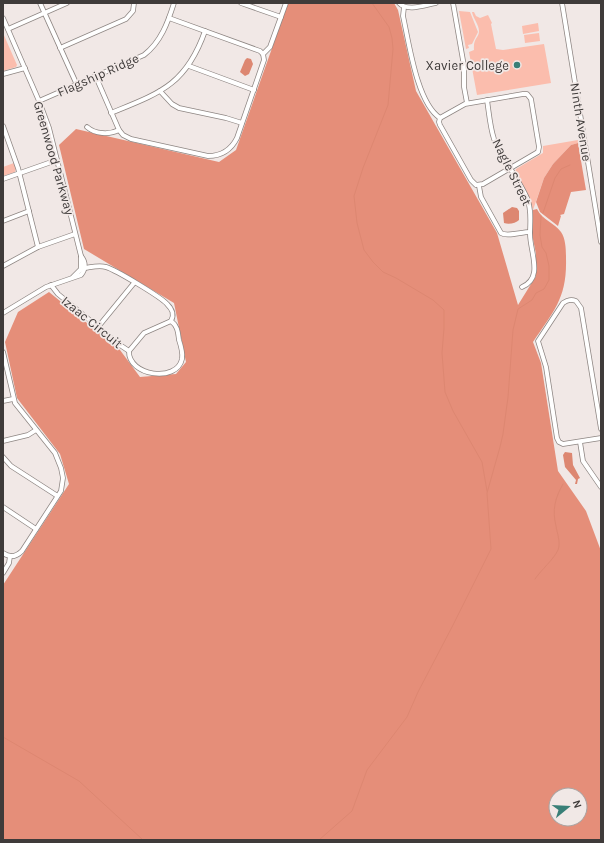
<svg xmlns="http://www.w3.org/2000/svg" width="604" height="843" font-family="Karla,sans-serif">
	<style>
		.green { fill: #fbbdad }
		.forest { fill: #e58e79; fill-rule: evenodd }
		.water { fill: #dd8771 }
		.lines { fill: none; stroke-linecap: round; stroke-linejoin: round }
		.stream { stroke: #dd8771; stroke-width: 1 }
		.minor-casing { stroke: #8e8683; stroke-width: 5.5 }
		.minor { stroke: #fff; stroke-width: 4 }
		.poi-dot { fill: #397f77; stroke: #f1e8e6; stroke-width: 1.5 }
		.labels { text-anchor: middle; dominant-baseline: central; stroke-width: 3.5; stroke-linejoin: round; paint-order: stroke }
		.poi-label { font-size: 13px; fill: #3f3b3a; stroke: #f1e8e6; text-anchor: end }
		.street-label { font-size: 13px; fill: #3f3b3a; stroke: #f1e8e6 }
	</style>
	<rect width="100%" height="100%" fill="#f1e8e6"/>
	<g class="green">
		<polygon points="459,11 470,12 478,32 472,44 468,45 469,48 466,49"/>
		<path d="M 472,12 L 474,12 L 476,16 L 480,18 L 488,15 L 492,23 L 491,24 L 496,49 L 503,50 L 544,44 L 551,83 L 477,95 L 469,52 L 474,50 C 473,38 479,38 479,31 C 479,25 473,18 472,12 Z"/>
		<polygon points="538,23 539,31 523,34 522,26"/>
		<polygon points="3,33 17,65 16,67 3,71"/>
		<polygon points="539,33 540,41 525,43 524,35"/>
		<polygon points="578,140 578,143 571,145 553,164 544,178 533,210 529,198 515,172 516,169 543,153 543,146"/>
		<polygon points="14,163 16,168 15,172 3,176 3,167"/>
	</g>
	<g class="forest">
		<path d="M 288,3 L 394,3 L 398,10 L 416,91 L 497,233 L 518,305 L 536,276 L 536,254 L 532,234 L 533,210 L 537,209 C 542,220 555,223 561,232 C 566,239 566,251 566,259 C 567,298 554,311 533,342 L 541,363 L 558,471 L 586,511 L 601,551 L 601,840 L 3,840 L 3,585 L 69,484 L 60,454 L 17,398 L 5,342 L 18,312 L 49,292 L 120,350 L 140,377 L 176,374 L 186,362 L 174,303 L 84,249 L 59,145 L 76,129 L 219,162 L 236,150 ZM 556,795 L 580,795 L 580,819 L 556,819 Z"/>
		<polygon points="578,143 586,190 571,192 564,214 560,215 561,216 558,226 540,212 536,202 544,178 553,164 571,145"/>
	</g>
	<g class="water">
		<polygon points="247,58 251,59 253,64 249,74 245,76 240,72 245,60"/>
		<path d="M 512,207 L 517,208 L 519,211 L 519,220 C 516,223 509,225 504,223 L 503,213 Z"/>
		<polygon points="565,452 572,453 573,465 580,478 578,479 577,484 575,484 576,480 565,467 563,455"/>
	</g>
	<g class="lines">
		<g class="stream">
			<polyline points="372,3 389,27 392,38 393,49 388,105 363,168 354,196 357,223 364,250 373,262 383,272 396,278 433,300 444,310 444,328 442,353 445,392 453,411 482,462 487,491"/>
			<polyline points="543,213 555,178 561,169 570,165"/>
			<path d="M 535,579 C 541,570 554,559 558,550 C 561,542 557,533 556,526 C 552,510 555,498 563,484"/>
			<polyline points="3,737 79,781 143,840"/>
			<polyline points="319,840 352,811 367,770 407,717 418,692 452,627 491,549 487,493 500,447 503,434 508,397 513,330 518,309 532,300 536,293 544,289 549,280 549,266 546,253 542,247 540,235 541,216"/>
		</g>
		<g class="minor-casing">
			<g id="minor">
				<polyline points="40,3 77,85"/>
				<polyline points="241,3 281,17"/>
				<path d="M 399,3 C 407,12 425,5 436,3"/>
				<polyline points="453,3 464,66 464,87 467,103"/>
				<polyline points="562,3 601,242"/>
				<path d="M 404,7 L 403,16 C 409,43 417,103 440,118"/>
				<polyline points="3,18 39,101 49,128 81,256 81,269 73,277"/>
				<polyline points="169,18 260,51 263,54"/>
				<polyline points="8,29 67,3"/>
				<polyline points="60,48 126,19 133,11 134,3"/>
				<polyline points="189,66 254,90"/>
				<polyline points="3,74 25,68"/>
				<path d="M 96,77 L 119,130 L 123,135 L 131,139 L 208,156 C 221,156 231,150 237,138 L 264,60 L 263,54 L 270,47 L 286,3"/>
				<polyline points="160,91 172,104 179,108 226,118 242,123"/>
				<polygon points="523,94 527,94 531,99 539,147 538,152 483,184 476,185 471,180 440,125 439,122 440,118 465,104"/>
				<path d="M 487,100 C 489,113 490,127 494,139 C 503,160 518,178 527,198 C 532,210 530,222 530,234 C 530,252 544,278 522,287"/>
				<path d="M 39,101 L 144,55 C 161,42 168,22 174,3"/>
				<path d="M 111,113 C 160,93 186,85 205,31"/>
				<polyline points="3,126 18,168 38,247"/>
				<path d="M 87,127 C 95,134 109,135 119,130"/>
				<polyline points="3,179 57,160"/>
				<path d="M 479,186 L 481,197 L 501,233 C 507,237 521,232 530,232"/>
				<polyline points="3,221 29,211"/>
				<polyline points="3,266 38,247 75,234"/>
				<path d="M 51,285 L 58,294 L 120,345 L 129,351 C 128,376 177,383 182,359 C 183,353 181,346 179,340 C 178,333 178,326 171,321 C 175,314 172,309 167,304 C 161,297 116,270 106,267 C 99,265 92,267 85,268"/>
				<path d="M 3,313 L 46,287 L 81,275 C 86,269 86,262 81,256"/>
				<polyline points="98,327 134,283"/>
				<polyline points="129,351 144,333 171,321"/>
				<path d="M 3,352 L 15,403 L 55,453 L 61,468 L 63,478 L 61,491 L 22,551 C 16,557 10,558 3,553"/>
				<polyline points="3,401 13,399"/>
				<path d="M 601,429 L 581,308 L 576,301 C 571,299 568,300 563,303 L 538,341 L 546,367 L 557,438 L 559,442 L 563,444 L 601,438"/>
				<polyline points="3,441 28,435 36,430"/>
				<polyline points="580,442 583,461 601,487"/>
				<polyline points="3,457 11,466 56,495"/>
				<polyline points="3,507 36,529"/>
				<polyline points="3,573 9,563 10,556"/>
			</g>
		</g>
		<use href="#minor" class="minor"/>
	</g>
	<circle class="poi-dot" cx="517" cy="65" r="4"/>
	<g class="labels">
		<g class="poi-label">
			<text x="509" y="65">Xavier College</text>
		</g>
		<g class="street-label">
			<text transform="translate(98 75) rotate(-24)">Flagship Ridge</text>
			<text transform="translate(581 122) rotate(81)">Ninth Avenue</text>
			<text transform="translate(54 158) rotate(74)">Greenwood Parkway</text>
			<text transform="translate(512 172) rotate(64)">Nagle Street</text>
			<text transform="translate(92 322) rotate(39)">Izaac Circuit</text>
		</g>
	</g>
	<rect width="604" height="843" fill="none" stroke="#3f3b3a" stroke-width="8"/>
	<g transform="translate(568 807) rotate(72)"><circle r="19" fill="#f1e8e6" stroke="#aaa3a1"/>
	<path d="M0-3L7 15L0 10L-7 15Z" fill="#397f77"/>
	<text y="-6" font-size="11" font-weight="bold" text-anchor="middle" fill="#3f3b3a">N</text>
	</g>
</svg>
